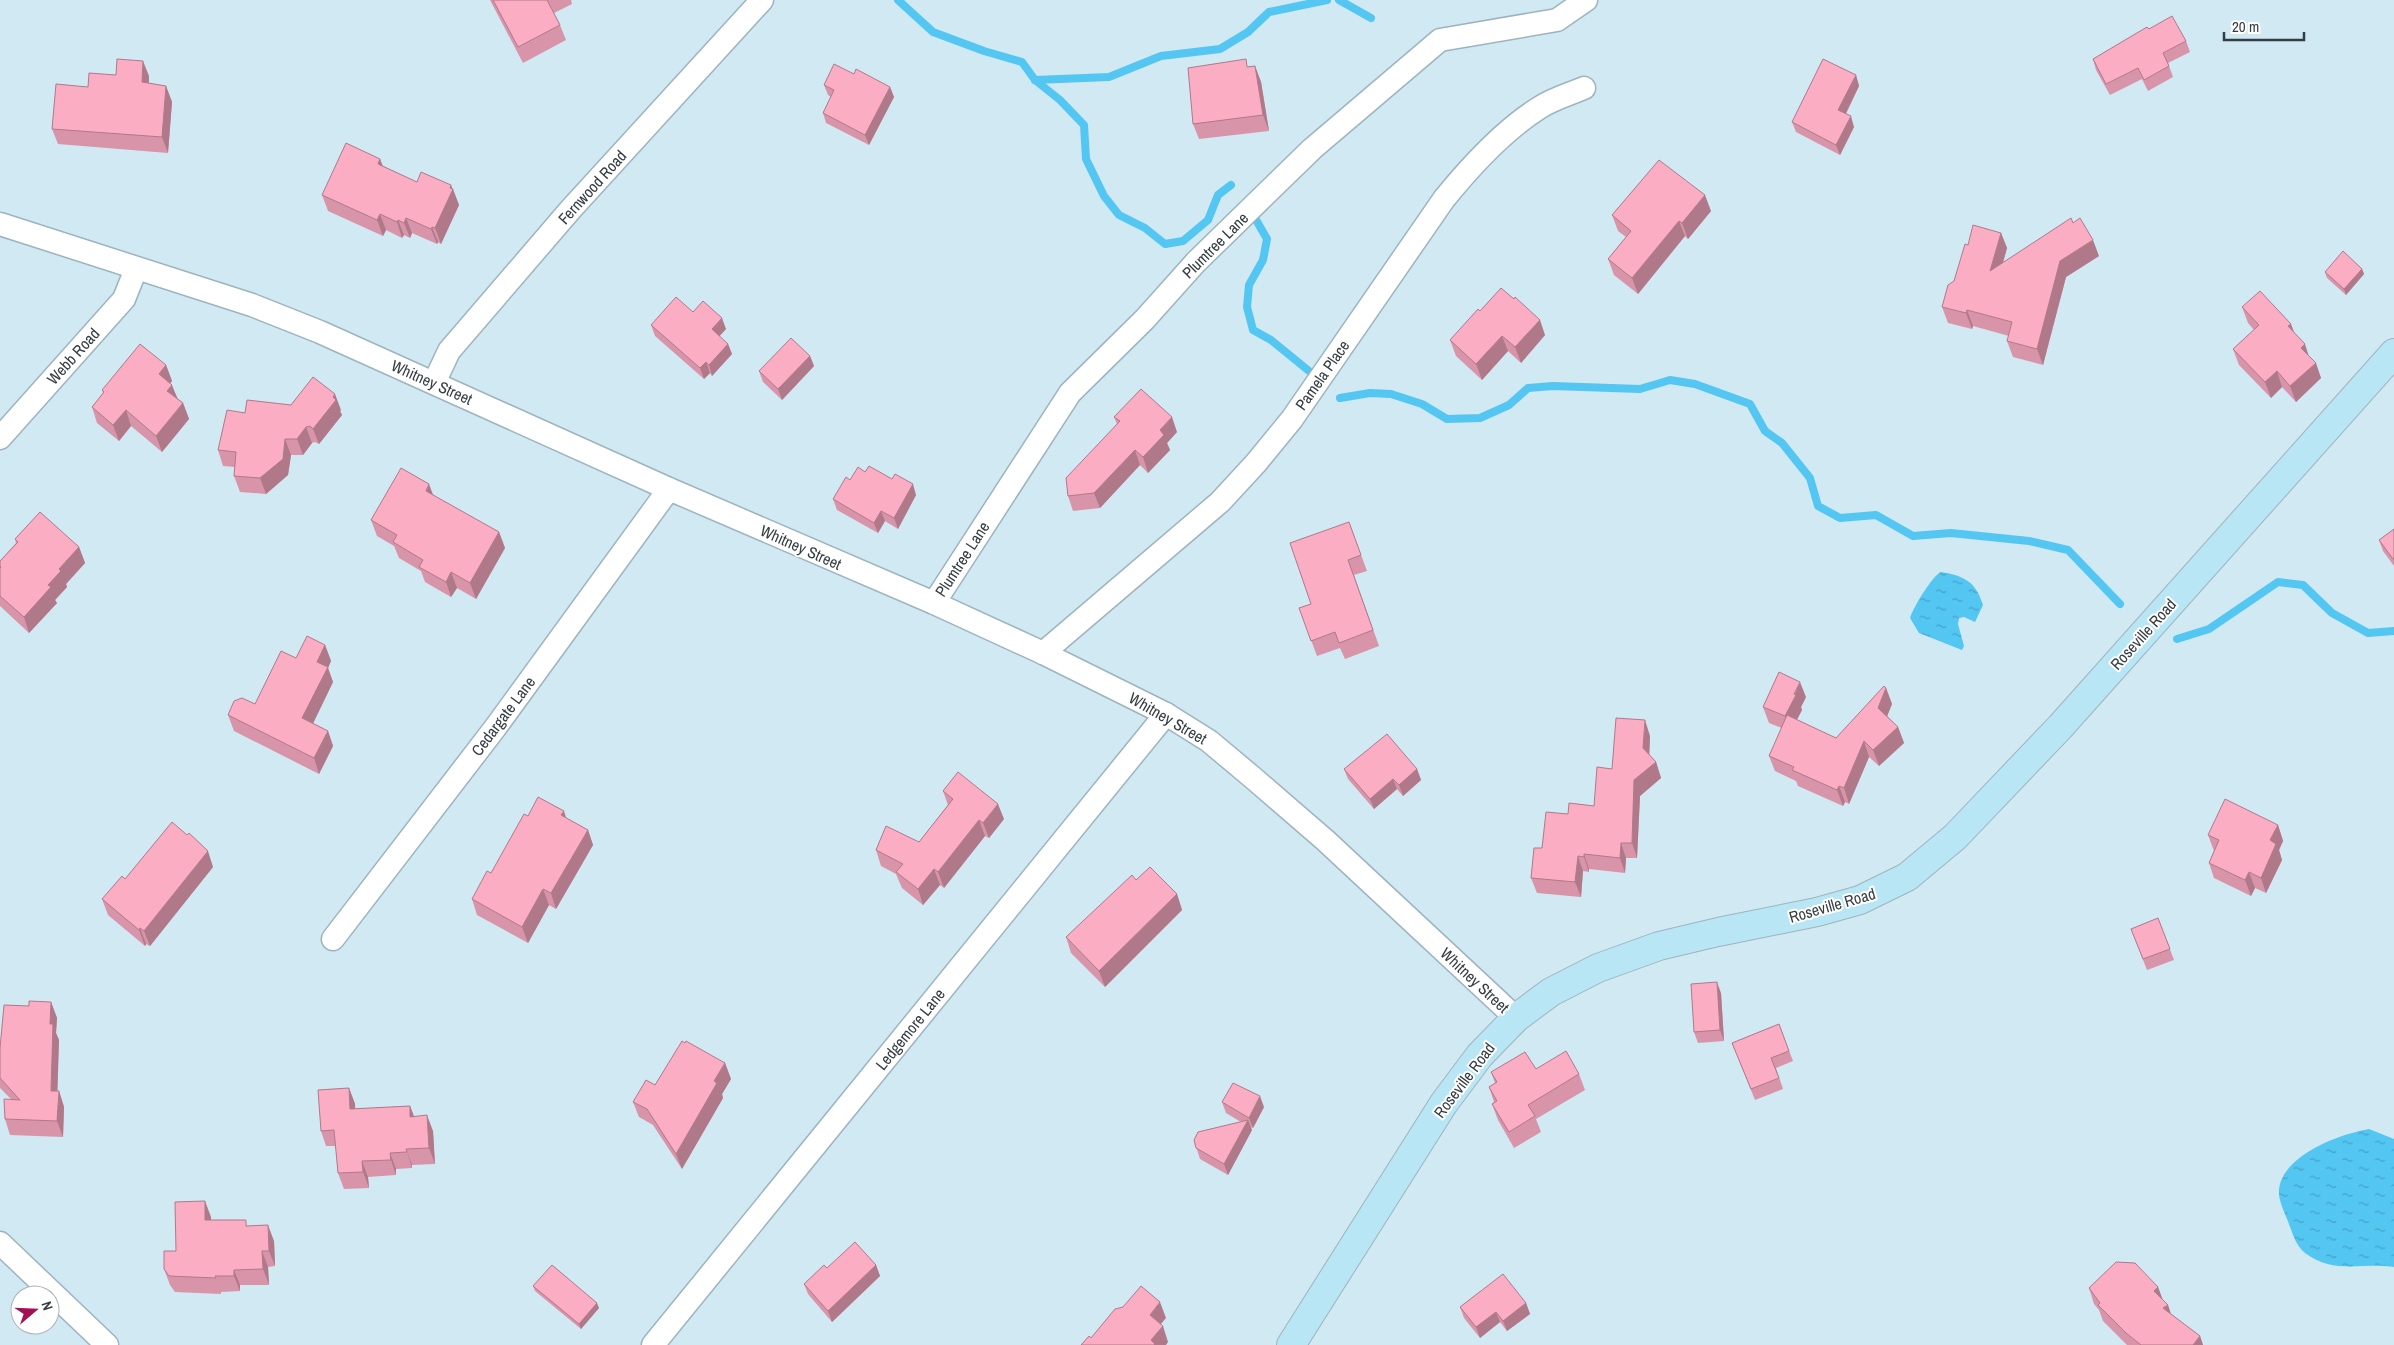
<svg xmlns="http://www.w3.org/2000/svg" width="2394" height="1345" font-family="'Archivo Narrow',sans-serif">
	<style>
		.water { fill: url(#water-ripples) }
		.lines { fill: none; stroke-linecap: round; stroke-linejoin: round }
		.stream { stroke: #53c6f2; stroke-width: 8 }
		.street-casing { stroke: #9db4be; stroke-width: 25 }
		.secondary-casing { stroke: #9db4be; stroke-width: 30 }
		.street { stroke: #fff; stroke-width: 22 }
		.secondary { stroke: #b9e6f4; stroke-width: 28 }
		.wall { fill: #d895a9 }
		.shaded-wall { fill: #b07989 }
		.building { fill: #fbadc4; stroke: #b07989 }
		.labels { text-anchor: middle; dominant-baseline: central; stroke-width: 4; stroke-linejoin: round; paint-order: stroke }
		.street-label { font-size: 16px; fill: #343d41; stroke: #fff }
	</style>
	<defs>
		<pattern id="water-ripples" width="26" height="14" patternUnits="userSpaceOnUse" patternTransform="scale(1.25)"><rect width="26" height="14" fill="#53c6f2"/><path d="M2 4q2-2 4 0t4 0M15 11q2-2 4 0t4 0" fill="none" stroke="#46a2c6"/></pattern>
	</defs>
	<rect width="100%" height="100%" fill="#d1e9f3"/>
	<g class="water">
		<path d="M 1941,572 C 1965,576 1976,582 1983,605 L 1975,622 L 1964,617 L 1959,618 L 1958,624 L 1964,646 L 1962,650 L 1919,633 L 1910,618 C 1913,608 1932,576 1941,572 Z"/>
		<path d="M 2369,1129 L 2394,1139 L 2394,1267 C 2363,1262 2334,1275 2305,1253 C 2295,1245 2292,1231 2287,1219 C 2284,1211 2278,1200 2279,1190 C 2282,1155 2340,1134 2369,1129 Z"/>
	</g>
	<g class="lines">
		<g class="stream">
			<polyline points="898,0 933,32 984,51 1022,62 1035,80 1060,100 1084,125 1086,159 1104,196 1119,215 1145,228 1165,244 1183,241 1208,220 1218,195 1231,185"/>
			<polyline points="1339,0 1371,18"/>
			<polyline points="1035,80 1109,77 1161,56 1220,49 1248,32 1269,12 1327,0"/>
			<polyline points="1255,218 1267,239 1263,260 1249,285 1247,307 1253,330 1271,340 1309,371"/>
			<polyline points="1340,398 1370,393 1391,394 1422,404 1447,419 1480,418 1509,405 1528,388 1553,386 1640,389 1670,380 1695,384 1750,404 1765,431 1782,443 1810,478 1818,506 1840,518 1876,515 1913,536 1951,533 2029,541 2068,550 2120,604"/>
			<polyline points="2177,639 2209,629 2278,582 2303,585 2332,613 2368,633 2394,631"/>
		</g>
		<g class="street-casing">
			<g id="street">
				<polyline points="0,224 252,305 320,332 669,489 934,603 1043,653 1166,714 1209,741 1252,777 1325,840 1516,1018"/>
				<polyline points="434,383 449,351 571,209 762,0"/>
				<polyline points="0,438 124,299 136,269"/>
				<polyline points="934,603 1070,393 1145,319 1196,262 1312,149 1440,40 1557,20 1586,0"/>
				<path d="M 1043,653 L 1220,502 L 1256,463 L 1292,419 L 1444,199 C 1470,167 1504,130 1539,108 C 1552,99 1570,94 1584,88"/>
				<polyline points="333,939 495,728 669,489"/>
				<polyline points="0,1243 107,1345"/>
				<polyline points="653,1345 1166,714"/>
			</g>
		</g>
		<g class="secondary-casing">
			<polyline id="secondary" points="1291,1345 1444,1103 1480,1055 1516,1018 1551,992 1598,968 1659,946 1718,932 1817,912 1860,900 1907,877 1955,837 2060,727 2394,353"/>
		</g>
		<use href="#street" class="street"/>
		<use href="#secondary" class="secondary"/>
	</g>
	<g class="wall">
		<polygon points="490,0 571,0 572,4 554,13 560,25 566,40 523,63"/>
		<polygon points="2149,29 2186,41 2190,52 2168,63 2173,77 2148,91 2142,79 2110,95 2096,70 2093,59"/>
		<polygon points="1255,66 1261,82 1269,131 1199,139 1193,124"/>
		<polygon points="1856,75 1859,86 1846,114 1854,127 1840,155 1796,132 1792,122"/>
		<polygon points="149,76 149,83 166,86 172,102 168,153 58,144 52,129 88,87"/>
		<polygon points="824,85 890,87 894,97 869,145 826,123 823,113 831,97 828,95"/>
		<polygon points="380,159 383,166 417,182 452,189 459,205 441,244 438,242 437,244 412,233 410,238 404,235 402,238 386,230 383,236 328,211 322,195"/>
		<polygon points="1711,211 1688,239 1685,236 1638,294 1614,275 1608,259 1626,237 1618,231 1612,215"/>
		<polygon points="2001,233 2007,248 2003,263 2099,256 2066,277 2043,365 2013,357 2007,341 2009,336 1973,326 1972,329 1948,323 1942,307 1954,281 1968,245"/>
		<polygon points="2362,269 2364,274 2346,295 2327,278 2325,272"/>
		<polygon points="2242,307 2294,332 2309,356 2321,378 2296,402 2282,387 2271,398 2239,365 2233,349 2254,330 2248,323"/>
		<polygon points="1480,311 1545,335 1521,363 1508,351 1482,380 1456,356 1450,340"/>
		<polygon points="693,312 726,329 719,336 728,344 732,354 712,376 710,373 704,379 655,336 651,325"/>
		<polygon points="810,356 814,366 782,400 763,382 759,371"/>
		<polygon points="166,365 172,381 170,383 178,399 183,403 189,419 162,452 131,426 119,441 97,423 92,407 103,393 102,390"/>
		<polygon points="341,410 340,411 342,415 319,444 315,442 312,443 303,455 291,455 288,475 266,494 240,492 234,476 235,467 223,466 218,450 245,413"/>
		<polygon points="1114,417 1177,432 1167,443 1170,450 1148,473 1140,465 1100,508 1073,511 1068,496 1117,424"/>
		<polygon points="865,472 916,495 898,529 885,521 878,533 837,510 833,499 850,480"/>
		<polygon points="433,495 499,532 505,548 476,599 457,588 451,597 425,582 421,571 399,558 394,546 377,536 371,520"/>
		<polygon points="1349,522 1367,571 1354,575 1379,646 1345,659 1340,648 1317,656 1299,608 1311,604"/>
		<polygon points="2394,529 2394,566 2383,551 2379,540"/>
		<polygon points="15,539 79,547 85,563 66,584 67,587 55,600 57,603 29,633 0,606 0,561 16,543"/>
		<polygon points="325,645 331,661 328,668 333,682 313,723 328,731 333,746 319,774 234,731 228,715 255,704 296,658"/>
		<polygon points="1886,688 1892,704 1887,716 1898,727 1904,743 1879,766 1869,757 1849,804 1845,802 1843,806 1798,786 1796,781 1775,771 1769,756 1782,728 1769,723 1763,707 1806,697 1801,707 1802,710 1797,720 1836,738"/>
		<polygon points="1650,736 1649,755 1656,762 1661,778 1640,796 1637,858 1626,858 1625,873 1589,869 1589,872 1583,871 1581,897 1537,893 1531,878 1542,848 1568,814 1594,806 1612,769"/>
		<polygon points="1344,769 1417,769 1421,780 1403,796 1397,789 1374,809 1348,779"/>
		<polygon points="943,791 1004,819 989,838 985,836 944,888 940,885 923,905 902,888 896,874 881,866 876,850 919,842 948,805"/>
		<polygon points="528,816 566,818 588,830 593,845 556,909 549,905 528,943 477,915 472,899 491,873"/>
		<polygon points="2278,825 2283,841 2279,850 2282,860 2266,893 2255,888 2251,896 2214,878 2209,863 2214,851 2208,835"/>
		<polygon points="213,867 150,946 146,944 145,946 108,915 102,899 125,879"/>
		<polygon points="1177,894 1182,910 1105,987 1071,953 1066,937"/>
		<polygon points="2158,918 2174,960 2147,970 2131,929"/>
		<polygon points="1721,993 1724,1041 1698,1043 1694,1032"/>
		<polygon points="51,1002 57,1018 56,1033 59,1040 57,1091 59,1091 64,1107 63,1137 10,1135 5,1119 11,1099 0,1088 0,1048 29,1006"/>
		<polygon points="1779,1024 1793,1061 1776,1068 1783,1089 1755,1100 1732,1043"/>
		<polygon points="725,1063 731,1079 722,1094 723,1098 682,1169 653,1125 639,1117 633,1102 655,1085"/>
		<polygon points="1536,1069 1579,1074 1585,1090 1536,1119 1541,1132 1514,1148 1498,1120 1492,1104 1494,1102 1489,1087 1495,1083 1491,1072"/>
		<polygon points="349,1088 355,1104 355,1109 410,1106 414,1116 433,1131 435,1164 412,1165 412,1168 396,1169 396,1175 368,1177 369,1188 344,1189 338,1173 336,1146 326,1146 321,1131"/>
		<polygon points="1222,1102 1264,1107 1253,1128 1250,1127 1252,1130 1228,1175 1200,1159 1194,1140 1241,1122 1226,1113"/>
		<polygon points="211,1217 211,1220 248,1226 274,1241 275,1266 268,1267 269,1285 240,1285 240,1291 221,1292 221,1294 175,1292 170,1285 164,1269 176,1251"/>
		<polygon points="876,1265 880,1276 832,1322 808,1294 804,1284 827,1268"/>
		<polygon points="533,1286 599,1308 581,1329 535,1291"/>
		<polygon points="2158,1287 2162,1299 2168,1305 2171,1314 2200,1336 2203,1345 2127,1345 2103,1321 2099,1310 2094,1304 2089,1288"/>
		<polygon points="1526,1303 1530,1314 1507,1331 1500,1322 1480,1338 1464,1318 1460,1307"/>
	</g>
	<g class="shaded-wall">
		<polygon points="143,61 149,76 148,98 142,82"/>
		<polygon points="1255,66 1261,82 1269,131 1263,115"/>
		<polygon points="1856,75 1859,86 1842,121 1838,110"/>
		<polygon points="166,86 172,102 168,153 162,137"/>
		<polygon points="890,87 894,97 869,145 865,135"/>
		<polygon points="1851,116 1854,127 1840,155 1836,145"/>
		<polygon points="380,159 386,175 378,164"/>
		<polygon points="451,185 453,190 453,189 459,205 441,244 435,228"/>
		<polygon points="1705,195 1711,211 1688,239 1682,223"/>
		<polygon points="380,214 386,230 383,236 377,220"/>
		<polygon points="406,218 412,233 410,238 404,223"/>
		<polygon points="398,220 404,235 402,238 397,222"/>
		<polygon points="1679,221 1685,236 1638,294 1632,278"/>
		<polygon points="432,227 438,242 437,244 431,229"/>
		<polygon points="2001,233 2007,248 1996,287 1990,271"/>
		<polygon points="2093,240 2099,256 2066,277 2043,365 2037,349 2060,261"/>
		<polygon points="2362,269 2364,274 2346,295 2344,289"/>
		<polygon points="1967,310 1973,326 1972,329 1966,313"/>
		<polygon points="722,318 726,329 716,340 712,329"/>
		<polygon points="1540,320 1545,335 1521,363 1515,347"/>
		<polygon points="2291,324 2297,340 2288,326"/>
		<polygon points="1502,336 1508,351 1482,380 1476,364"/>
		<polygon points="728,344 732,354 712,376 709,365"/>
		<polygon points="2305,344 2310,360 2301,348"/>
		<polygon points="810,356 814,366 782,400 778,389"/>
		<polygon points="706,362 710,373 704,379 700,368"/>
		<polygon points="2316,363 2321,378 2296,402 2290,386"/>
		<polygon points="166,365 172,381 165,389 159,374"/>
		<polygon points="2277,371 2282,387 2271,398 2265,382"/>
		<polygon points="172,385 178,400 167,391"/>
		<polygon points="335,394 341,410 340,411 342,415 319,444 313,429"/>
		<polygon points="183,403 189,419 162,452 156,436"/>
		<polygon points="126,410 131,426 119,441 113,425"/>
		<polygon points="1172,417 1177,432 1167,443 1170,450 1148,473 1143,457 1160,430"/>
		<polygon points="306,427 312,443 303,455 297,439"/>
		<polygon points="285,439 291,455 288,475 266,494 260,478"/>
		<polygon points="1135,450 1140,465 1100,508 1094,493"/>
		<polygon points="429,484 435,500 426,491"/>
		<polygon points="913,484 916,495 898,529 894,518"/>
		<polygon points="881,511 885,521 878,533 874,523"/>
		<polygon points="499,532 505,548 476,599 470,583"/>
		<polygon points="79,547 85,563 66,584 67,587 55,600 57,603 29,633 24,617 48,585 59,569"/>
		<polygon points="451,572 457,588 451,597 446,582"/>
		<polygon points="325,645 331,661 328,668 333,682 308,734 302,718 317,662"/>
		<polygon points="1800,682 1806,697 1801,707 1802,710 1790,732 1785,716"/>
		<polygon points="1886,688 1892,704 1884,724 1878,708"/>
		<polygon points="1645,720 1650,736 1649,763 1643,748"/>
		<polygon points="1898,727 1904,743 1879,766 1873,750"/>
		<polygon points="328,731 333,746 319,774 314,758"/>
		<polygon points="1864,741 1869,757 1849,804 1844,788"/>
		<polygon points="1656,762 1661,778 1640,796 1637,858 1632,843 1634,780"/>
		<polygon points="1417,769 1421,780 1403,796 1399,785"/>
		<polygon points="1393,779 1397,789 1374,809 1370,799"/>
		<polygon points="1839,786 1845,802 1843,806 1837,790"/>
		<polygon points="998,804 1004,819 989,838 983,823"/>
		<polygon points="564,811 569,827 561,815"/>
		<polygon points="979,820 985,836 944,888 938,872"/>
		<polygon points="2278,825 2283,841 2279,850 2282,860 2266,893 2261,878 2270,840"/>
		<polygon points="588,830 593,845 556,909 551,893"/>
		<polygon points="1621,843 1626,858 1625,873 1620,858"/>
		<polygon points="208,851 213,867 150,946 144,931"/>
		<polygon points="1584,854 1589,869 1589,872 1584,857"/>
		<polygon points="1578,856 1583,871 1581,897 1575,882"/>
		<polygon points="934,869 940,885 923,905 918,889"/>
		<polygon points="2249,872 2255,888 2251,896 2245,880"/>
		<polygon points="543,889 549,905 528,943 522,927"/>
		<polygon points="1177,894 1182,910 1105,987 1099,971"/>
		<polygon points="140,928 146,944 145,946 139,930"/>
		<polygon points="1717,982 1721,993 1724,1041 1720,1030"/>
		<polygon points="51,1002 57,1018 56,1033 59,1040 57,1106 51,1091 50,1024"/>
		<polygon points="725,1063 731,1079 722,1094 723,1098 682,1169 676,1154 714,1081"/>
		<polygon points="349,1088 355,1104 356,1125 350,1109"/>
		<polygon points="59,1091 64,1107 63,1137 57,1121"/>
		<polygon points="1260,1096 1264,1107 1253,1128 1249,1118"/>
		<polygon points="410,1106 416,1122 410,1117"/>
		<polygon points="427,1115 433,1131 435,1164 429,1148"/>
		<polygon points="1248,1120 1252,1130 1228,1175 1224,1164"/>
		<polygon points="406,1149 412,1165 412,1168 407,1152"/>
		<polygon points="390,1153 396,1169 396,1175 391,1160"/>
		<polygon points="362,1161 368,1177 369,1188 363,1172"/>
		<polygon points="205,1201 211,1217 211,1236 205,1220"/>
		<polygon points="268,1225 274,1241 275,1266 269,1251"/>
		<polygon points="262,1251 268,1267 269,1285 263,1269"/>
		<polygon points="876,1265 880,1276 832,1322 828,1311"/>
		<polygon points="234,1270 240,1285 240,1291 234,1276"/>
		<polygon points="2158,1287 2164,1303 2154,1291"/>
		<polygon points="1160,1302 1166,1318 1155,1331 1150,1315"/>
		<polygon points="597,1303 599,1308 581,1329 579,1324"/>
		<polygon points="1526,1303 1530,1314 1507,1331 1503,1321"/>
		<polygon points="2168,1305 2173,1321 2163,1308"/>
		<polygon points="1496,1312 1500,1322 1480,1338 1476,1327"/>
		<polygon points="1163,1326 1168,1342 1166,1345 1153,1345 1151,1340"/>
		<polygon points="2200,1336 2203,1345 2193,1345"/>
	</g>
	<g class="building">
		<polygon points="493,0 547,0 560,25 518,47"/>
		<polygon points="2172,16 2186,41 2163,53 2169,66 2144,80 2138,68 2106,84 2093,59 2147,27 2149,29"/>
		<polygon points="117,59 143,61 142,82 166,86 162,137 52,129 56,84 88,87 89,73 116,75"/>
		<polygon points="1246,59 1247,67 1255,66 1263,115 1193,124 1188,68"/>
		<polygon points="1823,59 1856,75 1838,110 1851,116 1836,145 1792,122"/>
		<polygon points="834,64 854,74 856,69 890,87 865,135 823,113 834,90 824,85"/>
		<polygon points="346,143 380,159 378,164 417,182 421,172 451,185 450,188 453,189 435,228 432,227 431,229 406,218 404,223 398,220 397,222 380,214 377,220 322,195"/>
		<polygon points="1659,160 1705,195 1682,223 1679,221 1632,278 1608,259 1631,231 1612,215"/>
		<polygon points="2071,218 2073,223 2080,218 2093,240 2060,261 2037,349 2007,341 2012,322 1967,310 1966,313 1942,307 1948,285 1954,281 1965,244 1968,245 1973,225 2001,233 1990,271"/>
		<polygon points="2343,251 2362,269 2344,289 2325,272"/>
		<polygon points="1501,288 1514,299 1515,297 1540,320 1515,347 1502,336 1476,364 1450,340 1478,309 1480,311"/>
		<polygon points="2260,291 2291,324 2288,326 2305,344 2301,348 2316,363 2290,386 2277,371 2265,382 2233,349 2259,325 2242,307"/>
		<polygon points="676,297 693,312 703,301 722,318 712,329 728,344 709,365 706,362 700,368 651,325"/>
		<polygon points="791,338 810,356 778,389 759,371"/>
		<polygon points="140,344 166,365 159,374 172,385 167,391 183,403 156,436 126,410 113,425 92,407 104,392 102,390"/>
		<polygon points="313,377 335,394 333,397 336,400 313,429 310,426 306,427 297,439 285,439 283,459 260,478 234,476 236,452 218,450 227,410 245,413 247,400 291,405"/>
		<polygon points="1141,389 1172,417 1160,430 1164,435 1143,457 1135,450 1094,493 1068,496 1066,478 1120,421 1114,417"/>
		<polygon points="869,466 892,479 895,474 913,484 894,518 881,511 874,523 833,499 846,477 850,480 858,467 865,472"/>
		<polygon points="401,468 429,484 426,491 499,532 470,583 451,572 446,582 419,567 423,560 393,542 397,535 371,520"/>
		<polygon points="40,512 79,547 59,569 61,571 48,585 51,587 24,617 0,596 0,568 1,567 0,566 0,561 18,542 15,539"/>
		<polygon points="1349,522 1361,555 1348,560 1373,630 1339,643 1335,632 1311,641 1299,608 1311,604 1290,543"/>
		<polygon points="2394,529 2394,559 2393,559 2379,540"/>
		<polygon points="307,636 325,645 317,662 328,667 302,718 328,731 314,758 228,715 234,701 242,698 255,704 281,651 296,658"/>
		<polygon points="1779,672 1800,682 1794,694 1796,695 1785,716 1763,707"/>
		<polygon points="1884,686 1886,688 1878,708 1898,727 1873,750 1864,741 1844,788 1839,786 1837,790 1792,770 1794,767 1769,756 1787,715 1836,738"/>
		<polygon points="1616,718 1645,720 1643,748 1656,762 1634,780 1632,843 1621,843 1620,858 1584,854 1584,857 1578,856 1575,882 1531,878 1534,848 1542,848 1546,812 1568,814 1569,803 1594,806 1597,767 1612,769"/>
		<polygon points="1387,734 1417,769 1399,785 1393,779 1370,799 1344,769"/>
		<polygon points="958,772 998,804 983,823 979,820 938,872 934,869 918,889 896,872 903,864 876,850 886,826 919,842 953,799 943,791"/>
		<polygon points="538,797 564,811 561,815 588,830 551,893 543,889 522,927 472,899 487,871 491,873 524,814 528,816"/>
		<polygon points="2225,799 2278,825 2270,840 2276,844 2261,878 2249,872 2245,880 2209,863 2219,840 2208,835"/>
		<polygon points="172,822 187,835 189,833 208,851 144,931 140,928 139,930 102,899 122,876 125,879"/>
		<polygon points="1150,867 1177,894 1099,971 1066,937 1132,875 1136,880"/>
		<polygon points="2158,918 2170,949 2143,959 2131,929"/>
		<polygon points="1717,982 1720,1030 1694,1032 1691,984"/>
		<polygon points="29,1001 51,1002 50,1024 53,1024 51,1091 59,1091 57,1121 5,1119 4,1099 20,1100 0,1078 0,1048 4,1005 29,1006"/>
		<polygon points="1779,1024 1789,1051 1771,1058 1779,1078 1751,1089 1732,1043"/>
		<polygon points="682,1041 685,1043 686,1041 725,1063 714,1081 717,1083 676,1154 647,1109 633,1102 646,1080 655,1085"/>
		<polygon points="1566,1051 1579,1074 1528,1105 1535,1116 1509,1132 1492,1104 1497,1101 1489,1087 1497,1082 1491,1072 1525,1052 1536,1069"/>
		<polygon points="1233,1083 1260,1096 1249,1118 1222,1102"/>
		<polygon points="349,1088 350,1109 410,1106 410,1117 427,1115 429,1148 406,1149 407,1152 390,1153 391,1160 362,1161 363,1172 338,1173 334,1130 321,1131 318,1090"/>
		<polygon points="1248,1120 1224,1164 1196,1148 1194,1140 1198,1132"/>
		<polygon points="205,1201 205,1220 246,1220 246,1226 268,1225 269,1251 262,1251 263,1269 234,1270 234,1276 215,1276 216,1278 169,1276 164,1269 164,1251 176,1251 175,1202"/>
		<polygon points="855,1242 876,1265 828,1311 804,1284 824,1265 827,1268"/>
		<polygon points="2116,1262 2135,1263 2158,1287 2154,1291 2168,1305 2163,1308 2200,1336 2193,1345 2141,1345 2126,1333 2098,1305 2100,1303 2089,1288"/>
		<polygon points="552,1265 597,1303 579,1324 533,1286"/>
		<polygon points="1503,1274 1526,1303 1503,1321 1496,1312 1476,1327 1460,1307"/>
		<polygon points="1141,1286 1160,1302 1150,1315 1163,1326 1151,1340 1155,1344 1154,1345 1081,1345 1089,1336 1091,1338 1115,1309 1123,1307"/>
	</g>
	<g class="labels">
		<g class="street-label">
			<text transform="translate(592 187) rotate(-48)">Fernwood Road</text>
			<text transform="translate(1215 245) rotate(-45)">Plumtree Lane</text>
			<text transform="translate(73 356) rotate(-48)">Webb Road</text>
			<text transform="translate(1322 375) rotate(-55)">Pamela Place</text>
			<text transform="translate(432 382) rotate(24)">Whitney Street</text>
			<text transform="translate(801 547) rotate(24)">Whitney Street</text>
			<text transform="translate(962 559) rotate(-57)">Plumtree Lane</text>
			<text transform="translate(2143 634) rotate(-48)">Roseville Road</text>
			<text transform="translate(503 716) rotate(-53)">Cedargate Lane</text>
			<text transform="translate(1168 718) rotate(30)">Whitney Street</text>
			<text transform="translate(1832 905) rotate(-16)">Roseville Road</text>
			<text transform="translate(1475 980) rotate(43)">Whitney Street</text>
			<text transform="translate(910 1029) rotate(-51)">Ledgemore Lane</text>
			<text transform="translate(1464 1080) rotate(-53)">Roseville Road</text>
		</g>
	</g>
	<g transform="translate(35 1310) rotate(71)"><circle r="24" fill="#ffffff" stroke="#aeb1b3"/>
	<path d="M0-4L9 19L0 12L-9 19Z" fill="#a21156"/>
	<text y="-8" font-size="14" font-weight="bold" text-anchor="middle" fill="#343d41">N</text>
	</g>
	<path d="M2224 32v8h80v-8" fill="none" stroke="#343d41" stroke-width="2.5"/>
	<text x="2232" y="32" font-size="15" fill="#343d41" stroke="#ffffff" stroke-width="4" paint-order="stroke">20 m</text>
</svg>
